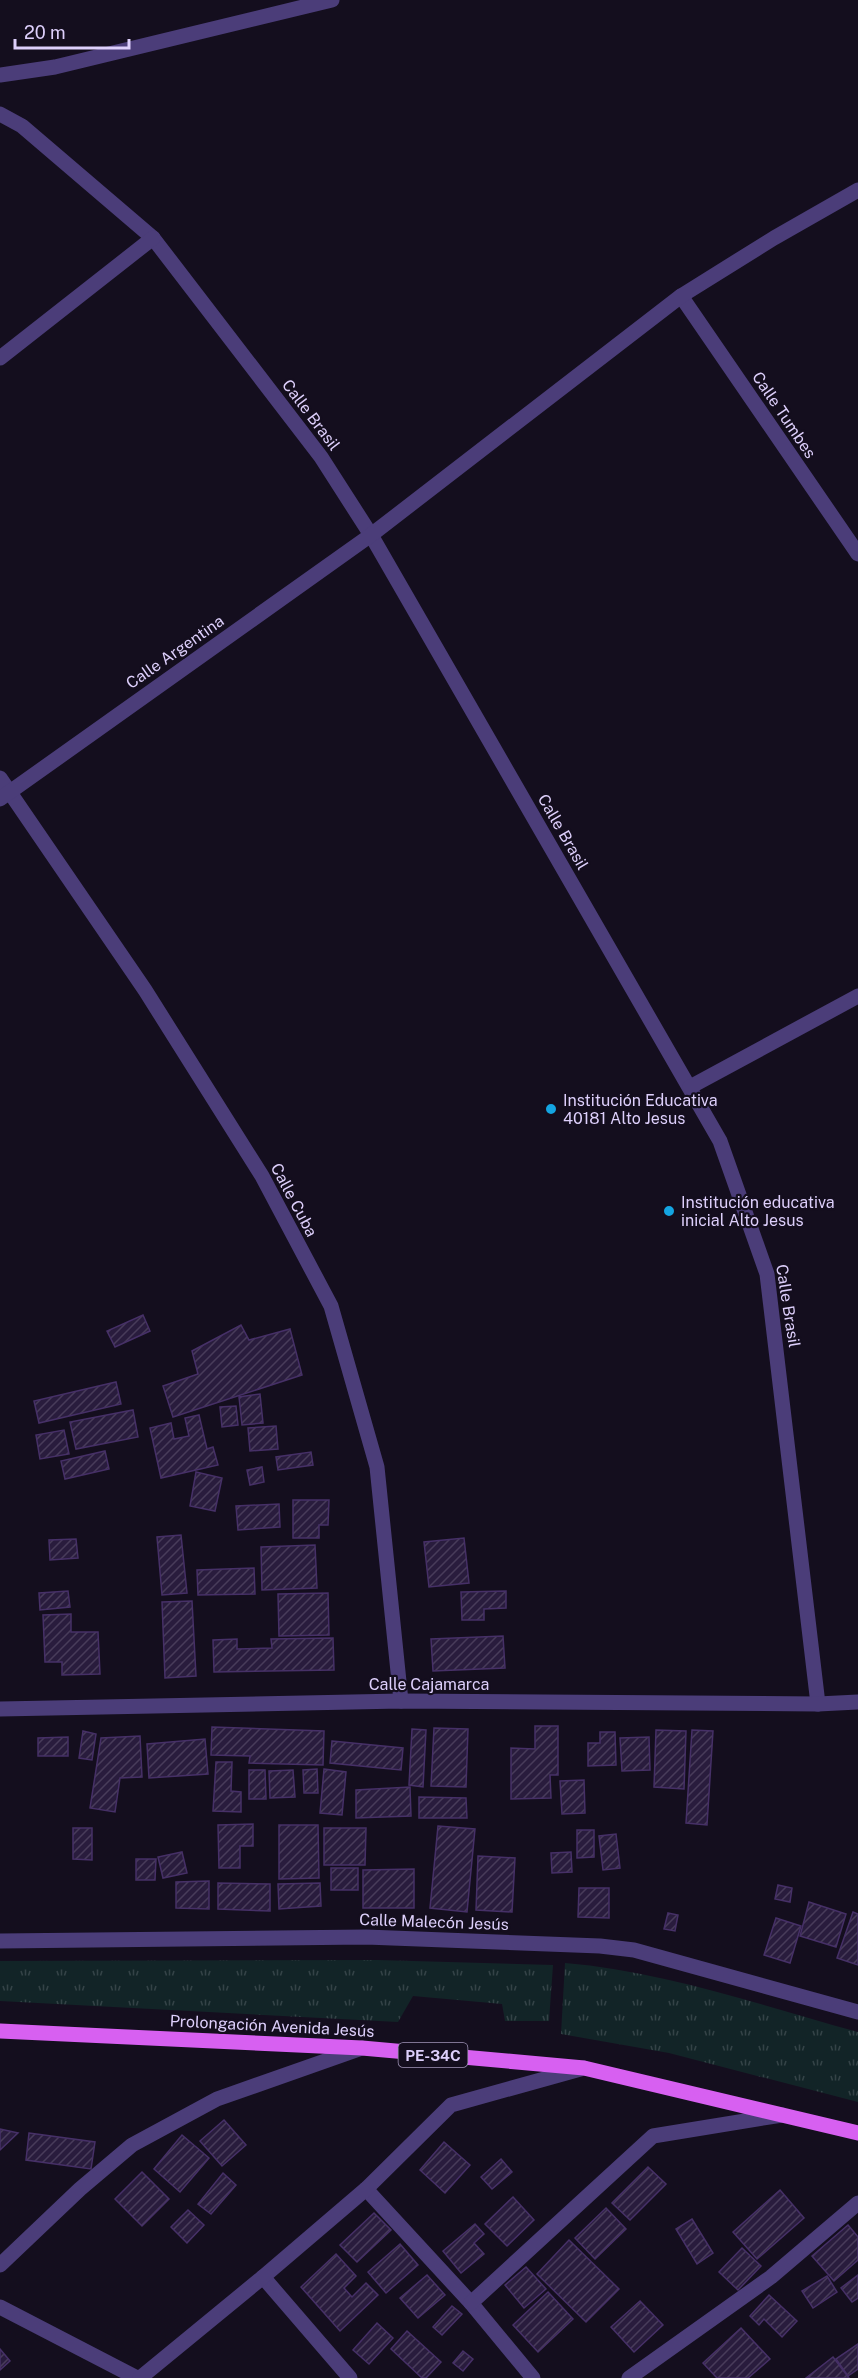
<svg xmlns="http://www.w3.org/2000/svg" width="858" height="2378" font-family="'Public Sans',sans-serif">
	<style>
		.grass { fill: url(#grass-tufts) }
		.building { fill: url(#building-hatch); stroke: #463067; stroke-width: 1.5 }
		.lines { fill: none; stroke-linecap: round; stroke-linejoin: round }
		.minor { stroke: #4b3d79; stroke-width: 15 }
		.major { stroke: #d760f1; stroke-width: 15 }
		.poi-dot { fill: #14a5e2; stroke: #140e1e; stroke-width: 2 }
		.labels { text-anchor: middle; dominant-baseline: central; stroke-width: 4.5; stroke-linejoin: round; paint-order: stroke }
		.shield { fill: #140e1e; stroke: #a195b9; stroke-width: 1.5 }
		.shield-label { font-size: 15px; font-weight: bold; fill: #ddcffb }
		.street-label { font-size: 16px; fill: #ddcffb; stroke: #140e1e }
		.poi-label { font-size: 16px; fill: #ddcffb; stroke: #140e1e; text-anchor: start }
	</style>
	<defs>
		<pattern id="grass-tufts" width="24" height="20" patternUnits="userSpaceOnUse" patternTransform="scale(1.5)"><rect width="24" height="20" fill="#122427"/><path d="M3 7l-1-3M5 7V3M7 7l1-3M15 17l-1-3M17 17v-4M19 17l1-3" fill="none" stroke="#344347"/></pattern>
		<pattern id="building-hatch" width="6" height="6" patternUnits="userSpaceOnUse" patternTransform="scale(1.5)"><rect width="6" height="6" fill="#291c3d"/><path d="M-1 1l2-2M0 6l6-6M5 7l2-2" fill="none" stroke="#483c5a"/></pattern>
	</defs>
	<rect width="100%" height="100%" fill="#140e1e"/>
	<g class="grass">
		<polygon points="377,1960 553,1965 549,2021 505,2021 502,2004 413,1996 398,2022 0,2001 0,1961"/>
		<path d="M 565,1963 C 663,1971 763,2006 858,2032 L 858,2102 L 669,2053 L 561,2034 Z"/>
	</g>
	<g class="building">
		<polygon points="143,1315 150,1331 115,1347 107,1331"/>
		<polygon points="241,1325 249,1340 290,1329 302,1375 173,1417 163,1386 198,1374 192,1351"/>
		<polygon points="116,1382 121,1404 39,1423 34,1401"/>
		<polygon points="260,1394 263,1423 242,1425 239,1397"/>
		<polygon points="236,1406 238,1425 222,1427 220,1407"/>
		<polygon points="133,1410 138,1437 76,1449 70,1422"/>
		<polygon points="199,1415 207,1449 213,1447 218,1465 161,1478 150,1428 171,1423 174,1439 189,1436 185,1418"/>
		<polygon points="276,1426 278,1449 250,1451 248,1428"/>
		<polygon points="64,1430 69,1454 40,1459 36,1435"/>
		<polygon points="105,1451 109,1469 65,1479 61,1461"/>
		<polygon points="311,1452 313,1465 278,1470 276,1457"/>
		<polygon points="262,1467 264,1482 250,1485 247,1470"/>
		<polygon points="196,1472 222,1478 215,1511 190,1506"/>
		<polygon points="293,1500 329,1500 328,1525 319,1525 319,1538 293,1538"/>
		<polygon points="279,1504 280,1527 238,1530 236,1506"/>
		<polygon points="181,1535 187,1593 162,1595 157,1537"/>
		<polygon points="464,1538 469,1583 429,1587 424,1542"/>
		<polygon points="76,1539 78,1558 50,1560 49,1540"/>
		<polygon points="315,1545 317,1588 262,1590 261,1547"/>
		<polygon points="254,1568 255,1594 198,1595 197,1570"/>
		<polygon points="68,1591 70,1607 40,1610 39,1593"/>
		<polygon points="506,1591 506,1608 484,1609 484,1620 462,1620 461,1592"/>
		<polygon points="328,1593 329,1635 279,1636 278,1594"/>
		<polygon points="192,1601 196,1676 165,1678 162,1602"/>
		<polygon points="71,1614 71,1632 98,1632 100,1674 62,1675 62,1662 45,1662 43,1615"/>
		<polygon points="503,1636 505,1668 433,1671 431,1639"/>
		<polygon points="333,1638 334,1670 214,1672 213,1640 237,1639 237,1649 272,1648 271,1639"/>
		<polygon points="535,1726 558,1726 558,1775 550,1775 551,1798 511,1799 511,1748 535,1749"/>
		<polygon points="212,1727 324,1731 323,1765 249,1763 250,1756 211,1755"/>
		<polygon points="434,1728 468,1729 466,1787 431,1786"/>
		<polygon points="412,1729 426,1730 423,1787 409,1785"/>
		<polygon points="656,1730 686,1731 684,1789 654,1787"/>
		<polygon points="692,1730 713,1731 707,1825 686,1823"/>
		<polygon points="83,1731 96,1734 92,1760 79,1758"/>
		<polygon points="600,1732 615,1732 616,1765 588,1766 588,1743 600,1743"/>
		<polygon points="140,1736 142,1777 120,1778 115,1812 90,1808 101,1738"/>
		<polygon points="68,1737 68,1756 38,1756 38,1738"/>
		<polygon points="649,1737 650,1770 622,1771 620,1738"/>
		<polygon points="205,1739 208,1774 149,1778 147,1744"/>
		<polygon points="332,1741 403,1748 401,1770 330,1763"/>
		<polygon points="216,1762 232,1762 231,1791 241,1792 241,1812 213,1811"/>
		<polygon points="317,1769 318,1793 304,1793 303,1770"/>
		<polygon points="324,1769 346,1772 342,1815 320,1813"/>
		<polygon points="249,1770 265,1770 266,1799 249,1799"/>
		<polygon points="293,1770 295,1797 270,1798 269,1771"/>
		<polygon points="584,1780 585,1813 562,1814 560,1781"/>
		<polygon points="410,1787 411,1816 356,1818 356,1790"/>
		<polygon points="419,1797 466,1798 467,1818 419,1818"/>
		<polygon points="253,1824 253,1846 240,1846 240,1868 219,1868 218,1825"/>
		<polygon points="279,1825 318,1825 319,1878 279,1879"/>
		<polygon points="438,1826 475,1829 467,1912 430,1908"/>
		<polygon points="73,1828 92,1828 92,1860 73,1859"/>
		<polygon points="324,1828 366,1828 365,1865 324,1865"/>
		<polygon points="577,1830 594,1830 594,1857 577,1858"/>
		<polygon points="616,1834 620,1868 603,1870 599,1836"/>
		<polygon points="182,1852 187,1873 163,1878 158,1857"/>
		<polygon points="571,1852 572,1872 552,1873 551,1853"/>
		<polygon points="478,1856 515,1858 512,1912 476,1910"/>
		<polygon points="136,1859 156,1859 155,1880 136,1880"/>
		<rect x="331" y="1868" width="27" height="22"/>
		<polygon points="414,1869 414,1908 363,1908 363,1870"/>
		<polygon points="209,1881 209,1909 176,1908 176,1882"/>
		<polygon points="218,1883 270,1884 270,1911 218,1909"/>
		<polygon points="320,1883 321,1906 279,1909 278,1884"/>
		<polygon points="778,1885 792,1888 790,1902 775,1899"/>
		<polygon points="579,1888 609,1888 609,1918 578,1917"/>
		<polygon points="809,1902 846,1914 836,1947 800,1936"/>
		<polygon points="853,1912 858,1914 858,1965 837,1958"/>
		<polygon points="668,1913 678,1915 675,1931 664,1929"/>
		<polygon points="776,1918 801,1926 790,1963 764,1955"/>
		<polygon points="224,2120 246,2145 222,2166 200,2141"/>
		<polygon points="0,2129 18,2133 0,2150"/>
		<polygon points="29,2133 95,2142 91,2169 26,2160"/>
		<polygon points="182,2135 209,2158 180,2192 154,2169"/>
		<polygon points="444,2142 470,2165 445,2193 420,2170"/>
		<polygon points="501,2159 512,2172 492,2189 481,2177"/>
		<polygon points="648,2167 666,2184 630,2220 612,2203"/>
		<polygon points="142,2172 169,2199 142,2226 115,2199"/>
		<polygon points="223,2173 236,2185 211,2214 198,2204"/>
		<polygon points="780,2190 804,2218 757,2259 733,2232"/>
		<polygon points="513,2197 534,2220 507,2246 485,2224"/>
		<polygon points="606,2208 626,2229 595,2259 575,2238"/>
		<polygon points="188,2210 204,2225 187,2243 171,2227"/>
		<polygon points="374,2213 391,2230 357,2262 340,2245"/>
		<polygon points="692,2219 713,2253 697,2264 676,2229"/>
		<polygon points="475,2224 484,2234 474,2243 484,2254 461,2273 443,2251"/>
		<polygon points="848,2225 858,2237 858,2260 834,2281 812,2256"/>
		<polygon points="569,2240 619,2289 586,2322 537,2274"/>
		<polygon points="400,2244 418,2265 386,2293 368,2272"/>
		<polygon points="742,2248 761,2266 738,2290 719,2272"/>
		<polygon points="336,2254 356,2276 344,2288 352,2297 366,2283 378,2295 340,2331 301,2287"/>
		<polygon points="526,2267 546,2289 524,2308 505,2285"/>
		<polygon points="427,2275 445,2295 418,2318 400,2298"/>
		<polygon points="858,2275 858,2298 852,2302 841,2288"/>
		<polygon points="827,2276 837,2292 813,2308 802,2291"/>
		<polygon points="548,2292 573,2319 538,2352 513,2325"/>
		<polygon points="769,2295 797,2321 782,2337 764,2319 759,2325 750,2316"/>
		<polygon points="640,2301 663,2325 634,2352 611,2327"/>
		<polygon points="452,2306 462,2314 442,2335 433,2327"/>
		<polygon points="377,2323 393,2338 369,2364 353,2350"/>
		<polygon points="741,2328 770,2359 748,2378 717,2378 703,2363"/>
		<polygon points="407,2331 441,2362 426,2378 422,2378 391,2349"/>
		<polygon points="858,2344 858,2369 848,2376 836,2359"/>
		<polygon points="0,2349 10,2361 0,2370"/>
		<polygon points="463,2351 473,2359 463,2371 453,2363"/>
		<polygon points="833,2357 849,2378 806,2378"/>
	</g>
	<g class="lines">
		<g class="minor">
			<polyline points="0,75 55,67 332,0"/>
			<polyline points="0,114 22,126 153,238 321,457 371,535 720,1141 767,1274 818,1704"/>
			<polyline points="681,296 858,554"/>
			<polyline points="0,358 153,238"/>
			<polyline points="0,778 145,990 262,1176 331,1306 377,1467 401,1701"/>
			<polyline points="0,799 371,535 681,296 774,238 858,190"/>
			<polyline points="690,1087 858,996"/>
			<polyline points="0,1709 401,1701 818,1704 858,1702"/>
			<polyline points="0,1941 366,1937 600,1946 634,1950 858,2012"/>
			<polyline points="366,2189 471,2303 533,2378"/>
			<polyline points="0,2265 80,2189 132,2145 217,2099 362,2048"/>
			<polyline points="263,2277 350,2378"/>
			<polyline points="471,2303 653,2136 782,2115"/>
			<polyline points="0,2307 137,2378"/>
			<polyline points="140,2378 263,2277 366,2189 451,2105 584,2068"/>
			<polyline points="629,2378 771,2277 858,2203"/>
		</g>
		<polyline class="major" points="0,2031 362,2048 584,2068 858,2133"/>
	</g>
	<g class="poi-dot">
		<circle cx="551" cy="1109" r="6"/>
		<circle cx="669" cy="1211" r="6"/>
	</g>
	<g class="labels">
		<rect class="shield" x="398.5" y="2043" width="69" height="24" rx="4.5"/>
		<g class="shield-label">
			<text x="433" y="2055">PE-34C</text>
		</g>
		<g class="street-label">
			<text transform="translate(311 415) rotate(53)">Calle Brasil</text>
			<text transform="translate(784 415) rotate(56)">Calle Tumbes</text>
			<text transform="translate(175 652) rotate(-35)">Calle Argentina</text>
			<text transform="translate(563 832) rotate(60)">Calle Brasil</text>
			<text transform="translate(294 1200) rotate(62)">Calle Cuba</text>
			<text transform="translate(788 1306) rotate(81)">Calle Brasil</text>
			<text x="429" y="1684">Calle Cajamarca</text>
			<text transform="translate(434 1922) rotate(2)">Calle Malecón Jesús</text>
			<text transform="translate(272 2026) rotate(3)">Prolongación Avenida Jesús</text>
		</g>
		<g class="poi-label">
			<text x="563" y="1100">Institución Educativa<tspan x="563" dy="18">40181 Alto Jesus</tspan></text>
			<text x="681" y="1202">Institución educativa<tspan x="681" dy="18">inicial Alto Jesus</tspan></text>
		</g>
	</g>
	<path d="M15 39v9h114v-9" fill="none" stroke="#ddcffb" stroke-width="3"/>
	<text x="24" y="39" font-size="18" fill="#ddcffb" stroke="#140e1e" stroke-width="4.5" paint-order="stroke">20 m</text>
</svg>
